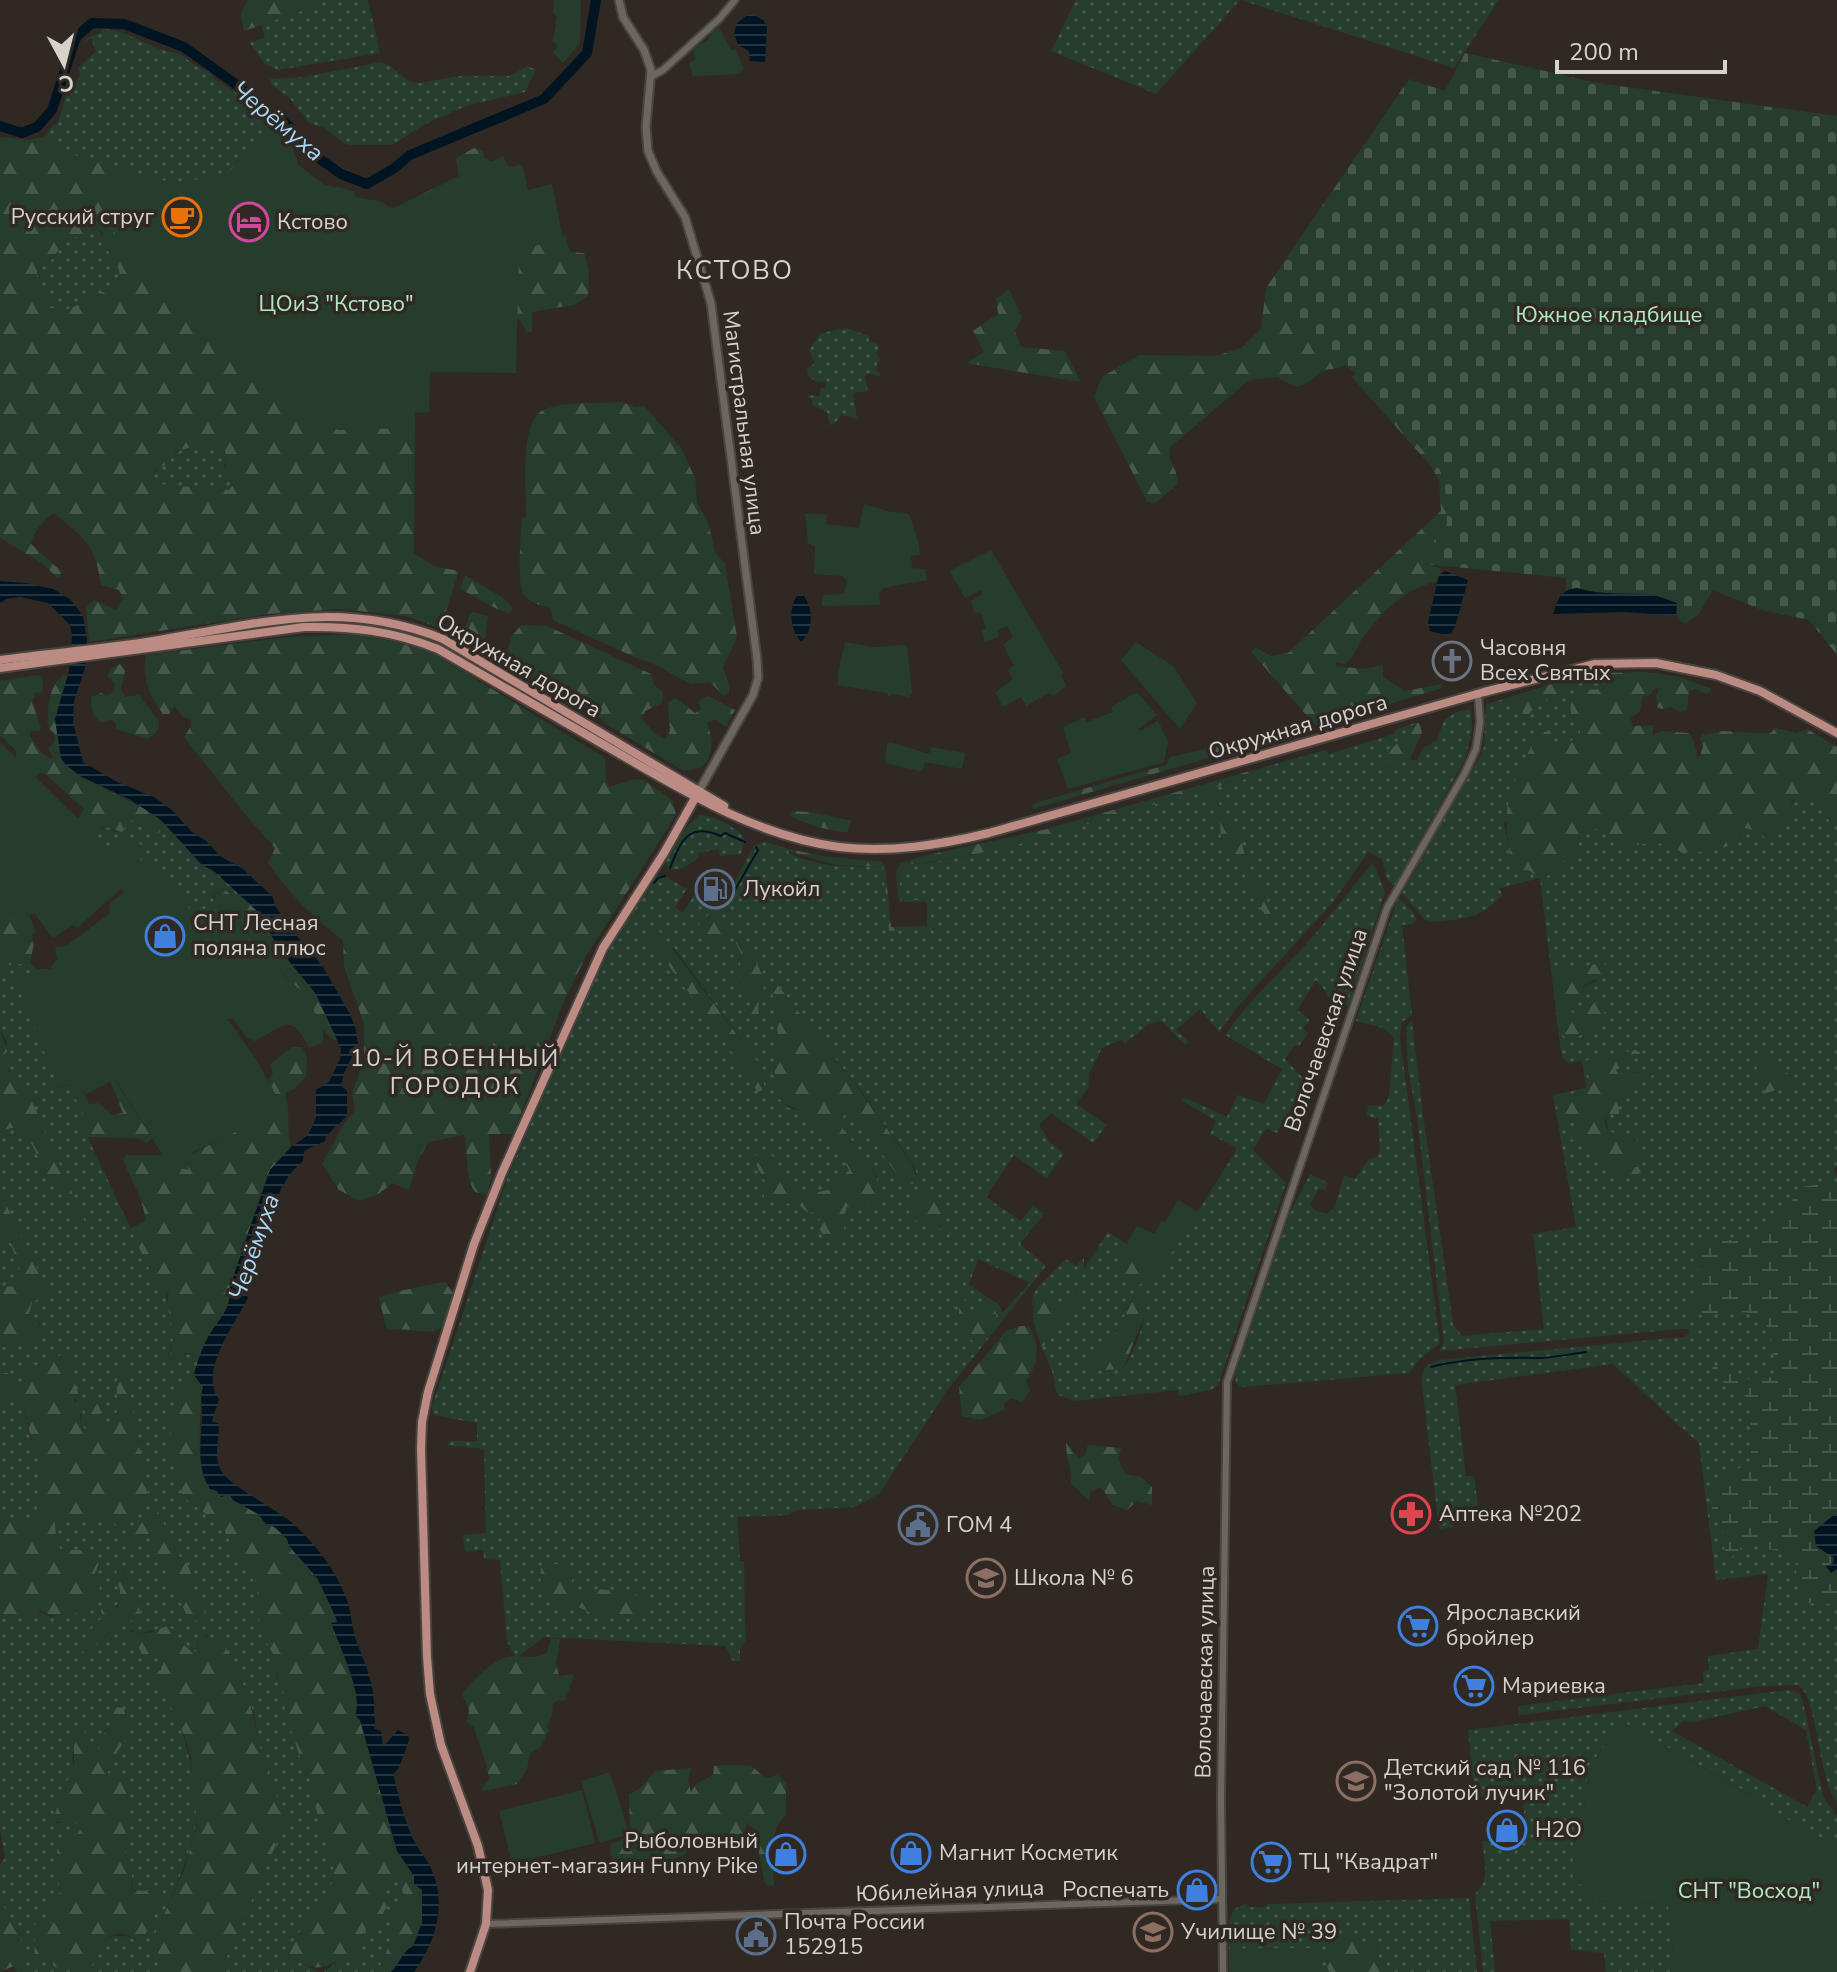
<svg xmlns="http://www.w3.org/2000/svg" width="1837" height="1972" font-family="'Nunito Sans',sans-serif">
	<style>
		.grass { fill: url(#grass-dots); fill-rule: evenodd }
		.forest { fill: url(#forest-firs); fill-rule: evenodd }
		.wetland { fill: url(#wetland-marsh) }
		.cemetery { fill: url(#cemetery-stones) }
		.green { fill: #263d2e }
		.water { fill: url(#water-rules) }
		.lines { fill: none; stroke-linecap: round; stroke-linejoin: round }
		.stream { stroke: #001422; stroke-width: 2 }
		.river { stroke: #001422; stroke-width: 10 }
		.tertiary-casing { stroke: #49443e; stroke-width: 10 }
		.secondary-casing { stroke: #49443e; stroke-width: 11 }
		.primary-casing { stroke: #49443e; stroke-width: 12 }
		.tertiary { stroke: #6d665f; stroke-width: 6 }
		.secondary { stroke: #6d665f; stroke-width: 7 }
		.primary { stroke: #bc8c84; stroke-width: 8 }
		.labels { text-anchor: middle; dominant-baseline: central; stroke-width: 7; stroke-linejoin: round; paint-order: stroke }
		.poi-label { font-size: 22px; fill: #d5d1cd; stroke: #302923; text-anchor: start }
		.park-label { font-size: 22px; fill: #ade9c2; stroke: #302923 }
		.street-label { font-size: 22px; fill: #d5d1cd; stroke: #302923 }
		.water-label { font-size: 24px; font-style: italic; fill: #a9d8f7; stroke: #302923 }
		.neighbourhood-label { font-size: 24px; letter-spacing: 2px; fill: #d5d1cd; stroke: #302923 }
		.quarter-label { font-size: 26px; letter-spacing: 2px; fill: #d5d1cd; stroke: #302923 }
	</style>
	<defs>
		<pattern id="grass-dots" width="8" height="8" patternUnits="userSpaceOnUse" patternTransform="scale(2)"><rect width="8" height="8" fill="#263d2e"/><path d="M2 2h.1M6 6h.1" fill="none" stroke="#45584b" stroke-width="1.8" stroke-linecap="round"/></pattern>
		<pattern id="forest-firs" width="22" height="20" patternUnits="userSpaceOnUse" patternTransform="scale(2)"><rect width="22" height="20" fill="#263d2e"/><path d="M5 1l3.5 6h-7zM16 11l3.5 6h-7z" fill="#45584b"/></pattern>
		<pattern id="wetland-marsh" width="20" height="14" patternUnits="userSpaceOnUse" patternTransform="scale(2)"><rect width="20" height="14" fill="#263d2e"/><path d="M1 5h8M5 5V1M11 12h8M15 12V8" fill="none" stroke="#45584b"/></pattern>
		<pattern id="cemetery-stones" width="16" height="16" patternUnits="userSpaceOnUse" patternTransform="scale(2)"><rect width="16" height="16" fill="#263d2e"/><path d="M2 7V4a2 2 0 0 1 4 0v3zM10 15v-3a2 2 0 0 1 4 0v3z" fill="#45584b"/></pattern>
		<pattern id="water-rules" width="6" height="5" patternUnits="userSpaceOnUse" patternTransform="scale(2)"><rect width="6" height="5" fill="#001422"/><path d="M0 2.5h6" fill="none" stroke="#243541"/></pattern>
	</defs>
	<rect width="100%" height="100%" fill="#302923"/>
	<g class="grass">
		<polygon points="314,0 368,0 380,53 278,70 265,64 249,42 265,38 261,25 316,5"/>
		<polygon points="1076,0 1240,0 1156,94 1051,51"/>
		<polygon points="1241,0 1499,0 1454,68"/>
		<path d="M 102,28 L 121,32 L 159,49 L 180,54 L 196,66 L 210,72 L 215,79 L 237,93 L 259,117 L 275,124 L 269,126 L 260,138 L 226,174 L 185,182 L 160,181 L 61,151 L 45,136 L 53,125 L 58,123 L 66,95 L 68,97 C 74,90 74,82 80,75 L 78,68 L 96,51 L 91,38 L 84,42 L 85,39 L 100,33 Z"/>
		<polygon points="381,62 389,65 408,81 419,83 460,76 510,76 528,66 536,70 525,92 466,106 425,124 392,145 347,145 324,128 309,123 291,100 271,84 270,79 304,77"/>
		<path d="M 97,228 C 104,234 121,273 123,283 L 67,310 L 50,308 L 36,281 L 37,271 L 52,259 L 57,247 L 71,237 L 79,237 Z"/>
		<polygon points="846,328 869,336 869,342 877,343 879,348 876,353 881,360 877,363 877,370 881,375 877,377 869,373 865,377 868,391 853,393 857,419 841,415 835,424 830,425 827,412 812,405 812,399 808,398 808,395 819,396 821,389 826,387 825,382 817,382 808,376 807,369 815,363 809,350 821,333"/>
		<path d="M 193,447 L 209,450 L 219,448 L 225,451 L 226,460 L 224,466 L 233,485 L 230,490 L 156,484 L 153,477 C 159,462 177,449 193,447 Z"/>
		<path d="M 1604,673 L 1601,678 L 1608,684 L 1571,716 L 1580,728 L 1580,734 L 1564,747 L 1554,745 L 1504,824 L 1514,871 L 1560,863 L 1578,851 L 1579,832 C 1596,826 1601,827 1615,840 L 1616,851 C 1641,844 1659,836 1682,853 L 1740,836 L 1743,828 L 1757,831 L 1766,838 L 1796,798 L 1820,798 L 1831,822 L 1837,822 L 1837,1165 L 1834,1168 L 1837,1178 L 1837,1515 L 1834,1515 L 1831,1573 L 1837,1569 L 1837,1803 C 1817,1778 1818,1695 1798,1685 L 1763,1686 L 1519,1715 L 1518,1706 L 1704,1683 L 1703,1672 L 1709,1670 L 1708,1656 L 1758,1649 L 1768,1574 L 1716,1580 L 1699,1444 L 1613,1364 L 1455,1385 L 1466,1476 L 1474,1476 L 1478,1506 L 1462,1508 L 1463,1518 L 1453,1519 L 1454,1527 L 1439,1529 L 1422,1384 C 1421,1369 1426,1364 1440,1360 L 1683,1337 L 1689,1334 L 1688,1329 L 1680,1329 L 1439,1351 L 1444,1343 L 1417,1117 L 1408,1069 L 1406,1027 L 1412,1021 L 1423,1116 L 1453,1324 L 1462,1336 L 1544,1329 L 1533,1234 L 1576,1227 L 1553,1095 L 1586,1088 L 1582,1061 L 1567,1063 L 1562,1057 L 1558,1030 L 1567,1039 L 1585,1015 L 1575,1018 L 1571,1011 C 1581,996 1574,989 1596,981 L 1605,961 L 1571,971 L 1566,969 L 1552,977 L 1540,878 L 1500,888 L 1502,895 C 1480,920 1461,919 1430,922 L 1425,920 L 1402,893 L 1478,760 L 1484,747 L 1486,704 L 1504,699 L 1506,704 L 1521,707 L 1527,716 L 1542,700 L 1547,698 L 1553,706 L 1559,694 L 1568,686 L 1567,679 ZM 1636,1050 L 1616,1070 L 1618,1074 L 1647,1071 L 1619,1099 L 1611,1112 L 1606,1113 L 1608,1131 L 1625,1137 L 1631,1167 L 1608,1175 L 1596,1152 L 1585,1145 L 1584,1138 L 1574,1122 L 1569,1123 L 1562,1099 L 1583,1094 L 1593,1081 L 1588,1075 Z"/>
		<path d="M 1471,709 L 1472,731 L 1465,759 L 1395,886 L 1387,880 L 1382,859 L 1368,852 L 1333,902 L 1238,1006 L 1219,1032 L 1200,1009 L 1176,1030 L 1188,1041 L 1185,1045 L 1162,1021 L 1149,1024 L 1125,1043 L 1121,1040 L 1102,1048 L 1089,1074 L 1089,1086 L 1076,1104 L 1107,1125 L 1093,1143 L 1051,1113 L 1039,1125 L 1050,1142 L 1064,1154 L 1047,1178 L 1014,1155 L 986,1197 L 1021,1221 L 1033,1205 L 1044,1214 L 1020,1244 L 1046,1266 L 946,1392 L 880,1493 L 855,1507 L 797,1510 L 789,1515 L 737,1517 L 740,1561 L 744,1561 C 745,1588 744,1613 746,1640 L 740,1648 L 740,1661 L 733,1661 L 725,1646 L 545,1637 L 516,1658 L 507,1641 L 500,1560 L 484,1559 L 483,1550 L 465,1552 L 463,1535 L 486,1533 L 484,1449 L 447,1445 L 450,1441 L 477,1441 L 477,1423 L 433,1415 L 432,1406 L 508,1176 L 591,986 L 616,937 L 657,876 L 665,876 L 687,889 L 675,907 L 683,913 L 695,894 L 720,910 L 754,845 L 765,842 L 789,849 L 788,852 C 814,868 853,867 883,867 L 889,931 L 930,929 L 930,900 L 901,900 L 899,871 L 907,865 C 945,861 981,854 1019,844 C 1033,841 1036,845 1048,836 L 1199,791 L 1208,799 L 1220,823 L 1221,837 L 1266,906 L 1260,888 L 1254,886 L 1241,841 L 1210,789 L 1265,773 L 1264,767 L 1325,750 L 1329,754 L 1394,734 L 1396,729 L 1415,723 L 1378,766 L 1382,769 L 1410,759 L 1417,761 L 1423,748 L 1437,740 L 1444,720 L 1456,712 ZM 732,936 L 763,989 C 758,1000 757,1008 761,1019 L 758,1022 L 750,1012 L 752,1002 L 736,977 L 740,974 L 741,953 ZM 650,940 L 674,948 L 762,1068 L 764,1089 L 750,1082 L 749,1075 ZM 777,984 L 860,1090 L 912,1163 L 918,1176 L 870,1135 L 849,1107 L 841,1120 L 842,1128 L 877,1177 L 872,1205 L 847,1207 L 843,1218 L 821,1213 L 819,1208 L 764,1199 L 765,1181 L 751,1157 L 769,1152 L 793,1186 L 807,1195 L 831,1189 L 849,1171 C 836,1144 819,1113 787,1107 L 774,1057 L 778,1045 L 777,1019 L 772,1006 ZM 978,1259 L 1030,1283 L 1003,1312 L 998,1304 L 969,1285 ZM 570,1586 L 581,1592 L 625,1592 L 603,1618 L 578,1607 L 552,1604 L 550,1589 Z"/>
		<path d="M 151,812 L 173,832 L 201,864 L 215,872 L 237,891 L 233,896 L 219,885 L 213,895 L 214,903 L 195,916 L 150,860 L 143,863 L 131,849 L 108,848 L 92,834 C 102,827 106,824 117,832 L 131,820 L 151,834 Z"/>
		<path d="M 699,815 C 714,815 737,827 745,840 L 741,854 L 720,856 L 719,849 L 698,853 L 699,858 L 682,869 L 671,869 L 666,865 L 667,858 L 688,826 Z"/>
		<path d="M 1373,862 L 1385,892 L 1349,1005 L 1340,1007 L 1336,1000 L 1328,997 L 1326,992 L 1316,980 L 1297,1010 L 1310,1020 L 1303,1028 L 1308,1033 L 1299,1046 L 1294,1046 L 1285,1059 L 1309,1084 L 1277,1133 L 1266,1129 L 1253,1150 L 1286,1183 L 1218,1385 L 1211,1390 L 1180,1396 L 1178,1390 L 1073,1401 L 1057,1394 L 1052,1371 L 1042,1347 L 1050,1341 L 1075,1290 L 1061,1307 L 1050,1307 L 1036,1299 L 1032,1306 L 1033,1294 L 1038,1287 L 1066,1259 L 1076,1266 L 1084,1258 L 1084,1269 L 1108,1232 L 1127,1244 L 1128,1250 L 1124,1248 L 1123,1268 L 1137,1286 L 1156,1274 L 1163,1266 L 1236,1151 L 1235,1147 L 1210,1134 L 1216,1121 L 1182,1100 L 1186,1098 L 1227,1117 L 1238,1095 L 1264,1104 L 1282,1069 L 1225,1035 L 1247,1006 L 1312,938 ZM 1133,1297 L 1147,1301 C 1144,1323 1136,1351 1123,1369 L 1088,1371 L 1118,1331 Z"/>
		<polygon points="1398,898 1413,912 1417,920 1413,924 1402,925 1412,1015 1402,1022 1400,1038 1440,1343 1420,1359 1409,1373 1242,1387 1236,1383 1235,1375 1288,1217 1310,1174 1328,1183 1325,1190 1318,1189 1310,1205 1314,1210 1326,1214 1335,1207 1344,1175 1355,1179 1368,1160 1378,1156 1380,1149 1378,1119 1367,1116 1368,1105 1384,1106 1389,1097 1394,1038 1383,1028 1356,1021"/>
		<path d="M 30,963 L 37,969 L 16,980 L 59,1088 L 68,1085 L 83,1112 L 78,1117 L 157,1284 L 170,1289 L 166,1297 L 174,1338 L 168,1355 L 201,1354 L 194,1375 L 175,1385 L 178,1405 C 163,1421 179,1475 183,1497 L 221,1525 L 239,1557 L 245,1560 L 253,1579 L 259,1583 L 277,1659 L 276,1674 L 285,1696 L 285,1712 L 311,1777 L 310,1789 L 334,1869 L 333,1883 L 289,1948 L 290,1957 L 318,1972 L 220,1972 L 286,1821 C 277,1796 265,1771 259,1745 C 257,1737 257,1728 255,1720 C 249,1690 231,1654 206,1635 L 197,1644 L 198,1650 L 193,1653 L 184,1644 L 175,1644 L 172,1640 L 173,1629 L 159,1629 L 138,1634 L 130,1629 L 131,1650 L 139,1648 L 164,1658 L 161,1671 L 152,1673 C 177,1705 190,1748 194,1788 C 195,1800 199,1813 196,1825 C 187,1867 167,1906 150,1946 L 157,1949 L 160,1959 L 154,1972 L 89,1972 C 102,1947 104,1926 136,1940 L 162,1892 L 131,1890 L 133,1881 L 125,1862 L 127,1781 L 123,1777 L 107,1777 L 110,1763 L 129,1734 L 124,1723 L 126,1714 L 105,1730 L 98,1751 L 89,1754 L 83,1724 L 72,1758 L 74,1769 L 63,1789 L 55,1823 L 79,1823 L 82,1826 C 77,1837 65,1842 57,1852 L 60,1894 L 52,1924 L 44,1922 L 41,1917 L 36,1918 L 34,1960 L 46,1957 L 55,1967 L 69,1962 L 74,1963 L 76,1972 L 22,1972 L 21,1935 L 0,1900 L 0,1865 L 5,1858 L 0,1829 L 0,1618 L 12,1619 L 36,1610 L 51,1617 L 90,1610 L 97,1580 L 94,1551 L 60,1549 L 56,1537 L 55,1524 L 58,1522 L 112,1519 L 120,1531 L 150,1489 L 144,1475 L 117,1376 L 117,1412 L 108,1424 L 99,1423 L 85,1410 L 90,1429 L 85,1429 L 81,1424 L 81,1415 L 61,1355 L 46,1364 L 38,1364 L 22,1385 L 12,1383 L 4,1372 L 0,1373 L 0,1347 L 25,1345 L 41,1329 L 39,1322 L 29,1314 L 31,1303 L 46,1287 L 0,1192 L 0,1132 C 4,1131 8,1128 12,1128 C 28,1126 42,1166 48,1179 L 59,1181 L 83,1229 L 23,1083 L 15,1084 L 3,1055 L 7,1043 L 0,1028 L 0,966 ZM 155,1506 L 179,1556 L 186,1561 L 189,1583 L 203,1608 L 189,1620 L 148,1534 L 142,1535 L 139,1546 L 127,1549 ZM 119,1565 L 122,1566 L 131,1597 L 138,1601 L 141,1616 L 138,1624 L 128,1618 L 122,1620 L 88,1654 L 83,1651 L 95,1622 L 100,1621 L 120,1602 Z"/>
		<polygon points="0,1239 12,1247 23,1278 15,1286 0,1287"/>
		<path d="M 22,1399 L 30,1438 L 44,1455 L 38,1474 L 42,1518 L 39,1522 C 25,1523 13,1520 0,1520 L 0,1402 Z"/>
		<path d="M 1787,1690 L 1799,1693 L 1803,1701 L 1823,1797 L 1837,1816 L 1837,1847 L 1751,1799 L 1752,1795 L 1621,1721 L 1594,1761 L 1588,1775 L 1584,1810 L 1576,1823 L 1573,1842 L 1573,1882 L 1586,1885 L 1586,1901 L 1668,1903 L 1675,1972 L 1606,1972 L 1604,1953 L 1571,1950 L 1569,1919 L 1490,1921 L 1495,1972 L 1483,1972 L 1475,1894 C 1491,1880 1484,1861 1482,1841 L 1527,1836 L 1522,1794 L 1475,1798 L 1468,1730 ZM 1765,1706 L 1806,1730 L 1817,1790 L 1807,1807 L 1672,1731 L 1683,1721 L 1692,1722 Z"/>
		<path d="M 393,1879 L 401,1885 L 404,1896 C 392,1907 395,1925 390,1940 C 387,1952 383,1962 377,1972 L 324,1972 L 339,1960 L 362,1948 L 360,1937 L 366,1929 L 373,1931 L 385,1893 Z"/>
		<path d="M 1469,1898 L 1477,1972 L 1389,1972 L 1386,1962 L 1379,1961 L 1378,1949 C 1362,1942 1355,1935 1336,1937 L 1326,1963 L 1329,1972 L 1319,1972 L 1319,1948 L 1229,1949 C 1229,1931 1224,1907 1247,1904 L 1247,1907 L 1267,1907 L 1267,1904 Z"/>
	</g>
	<g class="forest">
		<polygon points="248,0 314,0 316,6 244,31 241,13"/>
		<path d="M 275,124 C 287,131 296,152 297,165 L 325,185 L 353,191 L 356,197 C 366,199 388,207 394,208 L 459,176 L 456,158 L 474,148 L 483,151 L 484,158 L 514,174 L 419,257 L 427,412 L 415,413 L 414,553 L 434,566 L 459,571 L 441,626 L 434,626 L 406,616 L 339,609 L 269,614 L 89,642 L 86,608 L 94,600 L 116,610 L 123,598 L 119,590 L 101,585 C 95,543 85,539 54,513 C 45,518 32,533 31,544 L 62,572 L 58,578 L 42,563 L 0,538 L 0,137 L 30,140 L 45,136 L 61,151 L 160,181 L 185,182 L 226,174 L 260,138 L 269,126 ZM 97,228 L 103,233 L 101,244 C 112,252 120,269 122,283 L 67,310 L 50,308 L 36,281 L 37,271 C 41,266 49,263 53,258 C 61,248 62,236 78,237 L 82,242 L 92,229 ZM 193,447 L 209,450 L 219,448 L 225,451 L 226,460 L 223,478 L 231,481 L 233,485 L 229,490 L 157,484 L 153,477 L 156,468 L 171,463 L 171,458 L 176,451 Z"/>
		<polygon points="565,236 570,252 584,253 589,270 588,296 574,305 532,312 532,331 527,333 520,320 510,315 498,253"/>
		<path d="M 1266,288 L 1308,337 L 1346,364 C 1339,369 1334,368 1326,370 C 1315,374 1311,384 1296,387 L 1277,377 L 1249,380 L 1170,447 C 1167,464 1178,468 1178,484 L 1154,504 L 1147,501 L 1094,397 L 1102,377 L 1139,355 L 1215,356 L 1241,348 L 1261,329 Z"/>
		<polygon points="1009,289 1022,317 1015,331 1021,347 1065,351 1081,382 966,363 984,352 973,331 998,314 996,299"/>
		<path d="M 1356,373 L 1440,470 L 1445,486 L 1447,524 L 1421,558 L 1424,564 L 1437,567 L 1442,571 L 1436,582 C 1405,587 1379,615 1362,639 C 1356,648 1354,658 1344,664 L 1335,662 L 1336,666 L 1363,669 L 1383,665 L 1383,677 L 1405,691 L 1443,684 L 1442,688 L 1316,726 L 1252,653 L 1255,647 L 1271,656 L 1288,653 L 1441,511 L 1439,480 L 1430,465 L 1352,377 Z"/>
		<path d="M 621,402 L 636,407 L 644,406 L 681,448 L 695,478 L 697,503 L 708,522 L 715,552 L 725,564 L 737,637 L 723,667 L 729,685 L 729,693 L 723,695 L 710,682 L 691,684 L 648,661 L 641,660 L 553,620 L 551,609 C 543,606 528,602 523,594 C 517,580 521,535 522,518 L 526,516 C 527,492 518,419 545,409 C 568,401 597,404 621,402 Z"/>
		<path d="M 465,575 L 505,599 L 513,609 L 510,613 C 491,609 478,597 460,589 Z"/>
		<path d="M 473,612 L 488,616 L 485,641 L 506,656 L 512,636 L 521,625 L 547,626 L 651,674 L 654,685 L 663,692 L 662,703 L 645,711 L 642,719 L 655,734 L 665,739 L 670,731 L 668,702 L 676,698 L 695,713 L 701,710 L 699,700 L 708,696 L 735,710 L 726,727 L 714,719 L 707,723 C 716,745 712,774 682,770 L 606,724 L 588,705 L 565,691 L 544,686 L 464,637 L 460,631 L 467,624 L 469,615 Z"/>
		<path d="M 360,634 L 428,650 L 605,758 L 606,782 L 609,787 L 635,779 L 644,780 L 673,801 L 676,815 L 585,958 L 564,1001 L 513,1134 L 489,1134 L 491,1178 L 487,1195 L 475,1192 C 464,1175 469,1154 464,1135 L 428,1142 L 418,1161 L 409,1190 L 393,1183 L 378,1194 L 360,1201 L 339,1190 L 322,1164 L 345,1122 L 355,1111 L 352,1093 L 364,1060 L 364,1024 L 344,966 L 343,940 C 313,918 289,893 268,863 L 275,848 L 245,814 L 184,737 L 191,726 L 191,720 L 182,716 L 175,706 L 169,714 L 163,714 C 149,695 142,679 146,655 L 288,637 Z"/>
		<path d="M 120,664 L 125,671 L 121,690 L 125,697 L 139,695 L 159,721 C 159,729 155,736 147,739 L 116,729 L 116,723 L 111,719 L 104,723 C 92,719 91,708 91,697 L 101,693 L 107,696 L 114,691 L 115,683 L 108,677 L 110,669 Z"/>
		<path d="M 1644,672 L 1679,677 L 1712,689 L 1707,694 L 1696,689 L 1689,691 L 1687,710 L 1681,712 L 1670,707 L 1661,709 L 1657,707 L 1656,696 L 1659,689 L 1655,688 L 1650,695 L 1643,696 L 1640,711 L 1631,718 L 1632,726 L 1654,725 L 1652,736 L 1662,731 L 1689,733 C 1695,740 1695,750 1699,759 L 1703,746 L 1700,739 L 1702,735 L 1723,731 L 1769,734 L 1776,728 L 1797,733 L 1807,729 L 1837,747 L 1837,822 L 1831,822 L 1824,815 L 1820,798 L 1796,798 L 1791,802 L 1791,818 L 1774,837 L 1766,838 L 1757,831 L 1744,828 C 1730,855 1708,850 1682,853 C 1659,836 1641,844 1616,851 L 1612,848 L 1615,840 C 1601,827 1596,826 1579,832 L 1578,851 L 1570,859 L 1560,863 L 1559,872 L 1540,878 L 1528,870 L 1514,871 C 1499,806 1507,791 1539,733 L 1550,731 L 1554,744 L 1564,746 L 1580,734 L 1580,728 L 1571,716 L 1571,702 L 1584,690 L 1603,689 L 1608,684 L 1601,678 L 1604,673 Z"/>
		<path d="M 37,675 L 42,676 L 43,689 L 41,693 L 36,692 L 32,702 L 41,728 L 38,732 L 32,730 L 29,735 L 40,751 L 50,759 L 53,757 L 48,749 L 55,741 L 54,733 L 49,729 C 47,708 47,690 63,675 L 68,676 L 55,719 L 61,758 L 80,776 L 151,812 L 152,820 L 160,829 L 159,833 L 152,834 L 131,820 L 122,832 L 104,826 L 92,834 L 77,820 L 84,809 L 45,774 L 40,772 L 35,777 L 16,758 L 16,751 L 0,735 L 0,681 Z"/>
		<polygon points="1567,679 1568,686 1559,694 1553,707 1548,707 1547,699 1542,700 1527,716 1523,715 1521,707 1506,704 1504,699"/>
		<path d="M 1415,723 L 1419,723 L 1422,732 L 1410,759 L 1381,769 L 1378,766 C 1388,751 1403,738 1415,723 Z"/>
		<path d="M 1231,745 L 1237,747 L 1236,750 L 1033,809 L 1032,804 L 1166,765 L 1170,757 C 1191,753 1210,746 1231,745 Z"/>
		<path d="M 1264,767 L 1265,773 L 1210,789 L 1241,841 L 1254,886 L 1260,888 L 1266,885 L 1270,891 L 1266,905 L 1276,913 L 1276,921 L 1272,923 L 1260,908 L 1242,869 L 1221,837 L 1220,823 L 1208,799 L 1199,791 L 1048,836 C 1035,845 1033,841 1019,844 C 981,854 945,860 906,865 L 899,872 L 901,900 L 931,900 L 931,929 L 889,931 L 883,867 L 836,865 L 788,851 L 789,849 L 823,856 L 882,862 L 885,866 L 891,927 L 927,926 L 927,902 L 899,902 L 896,872 L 900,864 L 923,856 L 1043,830 Z"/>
		<path d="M 792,811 L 811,812 L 852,821 L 847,832 C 827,831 809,825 791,816 Z"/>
		<path d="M 218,885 L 233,896 L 237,891 L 256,910 L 280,950 L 316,994 L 338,1039 L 335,1041 L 325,1032 L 272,957 L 268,957 C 252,936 236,919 214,903 L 215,887 Z"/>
		<polygon points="0,911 29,916 36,931 31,935 34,943 30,963 0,966"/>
		<polygon points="711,913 721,915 730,930 713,949 695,934 700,921"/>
		<polygon points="659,931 762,1068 764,1089 758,1092 750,1082 749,1075 650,940 651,933"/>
		<path d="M 733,932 C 746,944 770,976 762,995 C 759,1005 756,1006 761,1019 L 758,1023 L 750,1012 L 752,1002 L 736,976 L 740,974 L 741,953 L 732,936 Z"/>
		<polygon points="1605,961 1604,975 1583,986 1571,1011 1576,1018 1585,1015 1586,1005 1603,1002 1608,1009 1601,1016 1601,1021 1575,1039 1567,1039 1558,1030 1552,977 1566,969 1571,971"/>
		<path d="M 777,984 L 860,1091 L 912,1164 L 918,1185 L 903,1182 L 848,1108 L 841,1120 L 842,1128 L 866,1159 L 881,1187 L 877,1202 L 872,1205 L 847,1207 L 843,1218 L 845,1235 L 834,1240 L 824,1237 L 818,1226 L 821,1213 L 819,1209 L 814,1213 L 807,1212 L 800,1206 L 764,1199 L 765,1181 L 751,1156 L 769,1152 L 793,1186 L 807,1195 L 831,1189 L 849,1170 C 838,1148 826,1127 804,1113 C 794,1107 786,1106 776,1096 L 774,1057 L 778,1045 L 777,1019 L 772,1007 L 774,985 Z"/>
		<path d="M 0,1028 L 7,1052 L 3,1055 L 10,1063 L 8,1071 L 15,1079 L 15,1084 L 24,1083 L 87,1227 L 83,1230 L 59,1181 L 48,1179 C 42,1166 28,1126 12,1128 C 8,1128 4,1131 0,1132 Z"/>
		<path d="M 293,1047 L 302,1047 L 307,1059 L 306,1076 L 296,1088 L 285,1093 C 291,1114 286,1127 291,1147 L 270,1170 L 266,1179 L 230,1286 C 232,1312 211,1332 201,1354 L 184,1353 L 175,1364 L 169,1361 C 168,1352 174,1345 173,1335 C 173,1319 163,1304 170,1289 L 157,1284 L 130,1229 L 146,1220 L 141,1199 L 123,1160 L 126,1155 L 163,1155 L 169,1165 L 258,1121 L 258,1110 L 277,1097 L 268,1081 L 273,1073 L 270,1064 Z"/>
		<path d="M 1636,1050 L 1640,1053 L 1635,1059 L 1616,1070 L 1618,1074 L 1641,1072 L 1650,1068 L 1654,1070 C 1653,1079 1644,1079 1637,1081 L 1632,1091 L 1619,1099 L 1619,1114 L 1606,1114 L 1605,1125 L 1609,1131 L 1624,1137 L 1636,1137 L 1643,1152 L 1631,1163 L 1632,1167 L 1638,1167 L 1641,1173 L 1627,1177 L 1608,1175 L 1596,1152 L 1585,1145 L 1584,1139 L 1572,1140 L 1577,1126 L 1574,1122 L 1562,1124 L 1557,1103 L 1562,1099 L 1583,1094 L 1593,1081 L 1588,1075 L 1587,1060 Z"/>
		<polygon points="1758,1056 1764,1056 1773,1064 1775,1075 1787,1073 1792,1080 1789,1087 1766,1093 1755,1062"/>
		<polygon points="114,1079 152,1138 147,1143 137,1138 87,1137 78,1117 83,1112 68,1085 72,1082 78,1084 90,1105 98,1103 113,1115 123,1113 110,1081"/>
		<path d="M 0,1192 L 46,1287 L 46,1294 L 32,1303 L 29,1313 C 40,1323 43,1326 37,1340 L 25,1345 L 0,1347 L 0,1287 L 15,1286 L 23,1278 L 12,1247 L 0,1239 Z"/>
		<polygon points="913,1194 930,1194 942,1211 951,1233 908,1218"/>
		<path d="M 1124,1248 L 1163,1266 L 1156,1274 L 1137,1286 L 1127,1283 C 1126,1270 1113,1260 1124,1248 Z"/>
		<path d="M 445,1282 L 454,1294 C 444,1349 428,1326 389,1330 L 386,1327 L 379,1298 C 385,1293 433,1284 445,1282 Z"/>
		<polygon points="963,1284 965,1303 971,1313 980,1313 987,1301 995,1308 997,1320 966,1363 963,1361 975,1345 972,1340 965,1339 959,1328 959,1285"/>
		<path d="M 1075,1290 L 1080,1291 L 1079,1300 L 1069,1317 L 1060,1322 L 1050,1341 L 1042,1347 C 1036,1331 1029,1315 1036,1299 L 1043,1295 L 1047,1296 L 1050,1306 L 1061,1307 Z"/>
		<polygon points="1140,1295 1147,1301 1145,1314 1123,1369 1088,1371 1085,1368 1118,1331 1134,1297"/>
		<polygon points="1020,1326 1029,1326 1037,1347 1035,1365 1026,1381 1030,1390 1022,1402 1011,1398 1005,1402 1004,1410 981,1420 962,1416 959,1387 1006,1331"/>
		<path d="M 61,1355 L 68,1357 L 78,1393 L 74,1401 L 79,1404 L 81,1424 L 85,1429 L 89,1428 L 85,1410 L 88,1400 L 95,1399 L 100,1409 L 99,1423 L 108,1424 L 117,1412 L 117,1376 L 121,1363 L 125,1362 L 144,1475 L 150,1489 L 120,1531 L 112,1519 L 59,1522 L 55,1524 L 56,1537 L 60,1549 L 95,1551 C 101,1558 99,1565 95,1573 L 101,1584 L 93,1608 C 74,1614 57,1621 40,1610 L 12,1619 L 0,1618 L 0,1520 C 13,1520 25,1523 39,1522 L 41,1518 L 37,1508 L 39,1461 L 44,1455 L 33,1447 L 22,1399 L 0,1402 L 0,1373 L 8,1373 L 12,1383 L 22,1385 L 26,1381 L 24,1367 L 46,1364 Z"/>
		<path d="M 194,1375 L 203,1387 C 200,1400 197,1467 204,1478 C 207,1485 216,1491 222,1497 L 229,1493 C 238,1503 250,1505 259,1515 C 268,1524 278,1529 287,1539 C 308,1562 324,1589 336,1618 L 337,1622 L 332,1623 L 355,1688 L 360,1720 L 397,1851 L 414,1876 L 414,1884 L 422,1890 L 422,1923 L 413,1946 C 402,1952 400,1963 391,1972 L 377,1972 C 383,1962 387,1952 390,1940 C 395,1925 392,1907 404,1896 L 401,1885 L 393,1880 L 385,1893 L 388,1904 L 374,1931 L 366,1929 L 360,1937 L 362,1948 L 360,1956 L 350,1961 L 339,1960 C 319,1972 311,1968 290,1957 L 289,1948 L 332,1883 L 334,1869 L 310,1789 C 309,1777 311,1769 301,1760 L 285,1712 L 285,1696 L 274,1667 L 277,1659 C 262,1641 252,1606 259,1584 L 253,1580 L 245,1560 L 239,1557 L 221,1525 L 183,1497 L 167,1446 L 171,1428 L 166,1425 L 165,1412 L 173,1410 L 178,1405 L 175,1385 Z"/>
		<path d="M 1066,1443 L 1080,1459 L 1085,1455 L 1088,1445 L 1121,1448 L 1118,1459 L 1125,1474 L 1141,1477 L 1152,1487 L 1152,1505 L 1137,1501 L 1127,1510 L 1113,1505 L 1101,1487 L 1090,1492 L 1089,1501 L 1071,1483 C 1072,1468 1066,1458 1066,1443 Z"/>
		<polygon points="155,1505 179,1556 186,1561 192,1576 189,1583 205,1612 197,1621 189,1620 148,1534 142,1535 139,1546 127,1549 125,1544"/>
		<path d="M 556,1564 L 574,1568 L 574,1576 L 570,1585 L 581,1592 C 599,1586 626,1592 644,1597 L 650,1607 L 647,1614 L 635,1619 L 603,1618 L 578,1607 L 552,1604 L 550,1590 L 540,1589 L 541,1567 Z"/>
		<path d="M 118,1565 L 122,1566 C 123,1577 131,1584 131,1597 L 138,1601 L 141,1616 L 138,1624 L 135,1624 L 128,1618 C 117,1621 98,1645 88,1654 L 84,1654 L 83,1651 L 95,1622 L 103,1618 L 101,1611 L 104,1605 L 117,1607 C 123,1598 120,1586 115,1578 Z"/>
		<polygon points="167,1626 173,1629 172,1640 175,1643 183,1644 193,1653 198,1650 198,1638 203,1635 224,1644 249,1698 259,1744 286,1822 220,1972 154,1972 160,1959 157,1950 152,1951 150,1946 184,1870 197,1824 191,1758 185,1737 159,1682 153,1677 152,1673 161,1670 164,1659 158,1656 151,1661 144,1659 139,1648 130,1650 127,1648 127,1630 138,1634 149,1633"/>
		<path d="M 551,1638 L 560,1639 L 556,1664 L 559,1676 L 574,1674 L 565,1701 L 558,1700 L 553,1704 L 552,1716 L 546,1727 L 549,1730 L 541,1747 L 530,1753 L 527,1769 L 517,1784 L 484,1791 L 482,1788 L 489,1779 C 487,1760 478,1745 474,1727 L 467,1722 L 469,1710 L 462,1694 C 470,1683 494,1659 508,1657 C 524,1654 530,1661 547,1653 Z"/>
		<path d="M 116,1707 L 123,1708 C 127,1716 125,1724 129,1734 L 110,1763 L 107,1776 L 123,1777 L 127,1781 L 125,1862 L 133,1864 L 131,1890 L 163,1892 L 164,1896 L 143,1939 C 134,1940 131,1936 123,1934 C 103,1931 96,1958 89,1972 L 76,1972 L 74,1963 L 69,1962 L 64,1968 L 55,1967 L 46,1957 L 34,1961 L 36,1918 L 41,1917 L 44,1922 L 52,1924 L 53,1919 L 45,1906 L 47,1901 L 60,1893 L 57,1852 L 59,1840 C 69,1835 76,1840 82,1826 L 79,1823 L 67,1824 L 53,1821 L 63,1789 L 74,1769 L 74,1732 L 80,1724 L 83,1724 L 89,1754 L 98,1751 L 105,1730 L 114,1723 L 113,1713 Z"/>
		<path d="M 726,1765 L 751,1766 L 766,1778 L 778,1775 L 786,1783 L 786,1815 C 765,1834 773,1860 774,1886 L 767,1885 L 764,1881 L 755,1831 L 747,1822 L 742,1840 L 733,1844 L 729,1841 L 689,1843 L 689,1849 L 684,1855 L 667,1861 L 661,1853 C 646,1858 635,1867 620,1871 L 610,1853 L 611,1844 L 630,1836 L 629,1794 L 641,1788 L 655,1771 L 691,1768 L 688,1780 L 691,1792 L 696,1784 L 713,1775 L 714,1766 Z"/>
		<polygon points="0,1900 21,1935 22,1972 17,1972 14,1966 0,1972"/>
		<polygon points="1348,1936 1358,1937 1363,1942 1376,1942 1379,1960 1386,1962 1389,1972 1329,1972 1326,1963 1336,1937"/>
	</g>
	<path class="wetland" d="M 1827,1183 L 1837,1188 L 1837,1515 L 1814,1531 L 1822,1552 L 1834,1558 L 1834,1563 L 1827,1566 L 1837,1569 L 1837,1604 L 1800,1603 L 1794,1554 L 1744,1544 L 1729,1561 L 1722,1542 L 1723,1526 L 1714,1518 L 1709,1490 L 1751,1460 L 1751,1400 L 1713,1375 L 1712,1370 L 1713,1367 L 1725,1366 L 1754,1382 L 1776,1375 C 1769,1304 1764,1310 1695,1315 L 1687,1303 L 1699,1299 L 1696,1243 L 1756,1238 L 1763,1235 L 1768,1219 C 1789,1216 1789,1201 1802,1187 Z"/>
	<polygon class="cemetery" points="1465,53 1598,83 1837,116 1837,655 1809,620 1762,610 1713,590 1698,615 1685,624 1677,618 1677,603 1649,594 1629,595 1590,592 1577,588 1566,590 1566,578 1424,564 1421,558 1447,524 1445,486 1440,470 1356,373 1308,337 1266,288 1409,79 1445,91"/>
	<g class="green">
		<polygon points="554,0 581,0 580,43 563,63 553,53 558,46 553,41 557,17 553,12"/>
		<polygon points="719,27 731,50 735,49 744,69 738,74 693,76 689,63 696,59 693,49 708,40 710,34"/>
		<path d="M 275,124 C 287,131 296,152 298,165 L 325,185 L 353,191 L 356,197 L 383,202 L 388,208 L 394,208 L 503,156 L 509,167 L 520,165 L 523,167 L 528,190 L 552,184 L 563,239 L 519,250 L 516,373 L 430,372 L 429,412 L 413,413 L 413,428 L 338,430 L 262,390 L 149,288 L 117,240 L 106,210 L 117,182 L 111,178 L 115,168 C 144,177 199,194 227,173 C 233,168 239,160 244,155 C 253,145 264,128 275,124 Z"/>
		<polygon points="864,504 891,512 907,513 910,516 919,545 920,555 911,556 912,568 925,569 927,580 883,588 879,593 880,605 822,606 823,595 844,594 847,581 842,576 814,574 815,547 808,543 805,513 827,515 826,524 859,528"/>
		<polygon points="991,550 1063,673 1061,676 1066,686 1053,696 1048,693 1026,706 1021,697 1003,707 995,693 1013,679 1008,670 1014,665 1003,645 1013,637 1007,626 998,630 999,637 985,642 982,631 986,628 980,612 975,613 970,601 982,594 981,590 965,598 949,571"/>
		<polygon points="845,642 874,647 907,645 912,693 909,697 891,694 890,698 887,693 838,685 838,674"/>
		<polygon points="1136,642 1173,666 1197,703 1180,729 1121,660"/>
		<polygon points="1137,692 1157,715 1138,729 1140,731 1158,721 1168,742 1164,762 1068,789 1057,759 1071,753 1063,727 1085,717 1087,722 1113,712 1111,707"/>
		<path d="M 0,742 L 107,847 L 120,837 L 131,848 L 139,843 L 143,848 L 136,852 L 143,863 L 150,859 L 195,915 L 214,903 C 235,919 251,936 268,957 L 272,956 L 286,978 L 302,991 L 323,1026 L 323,1043 L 309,1048 C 291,1010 283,1027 255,1041 L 247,1038 L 233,1019 L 227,1019 L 255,1058 L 277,1097 L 259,1110 L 259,1121 L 191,1153 L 188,1170 L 169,1165 L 115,1079 L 85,1095 L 78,1084 L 73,1082 L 59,1088 L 15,980 L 37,969 L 50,969 L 57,959 L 55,947 L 66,946 L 109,914 L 110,903 L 124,892 L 121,889 L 77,928 L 72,925 L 53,938 L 34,913 L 29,916 L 0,911 Z"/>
		<polygon points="890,742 926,753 930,753 931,747 965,753 962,769 925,762 923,770 919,771 885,763 887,744"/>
		<polygon points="1178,1200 1198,1212 1163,1266 1128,1250 1127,1244 1137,1226 1155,1234 1161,1221 1166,1222"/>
		<polygon points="1621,1721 1753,1796 1751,1799 1837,1847 1837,1972 1675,1972 1668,1903 1586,1901 1586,1886 1573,1883 1573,1842 1576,1823 1584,1810 1588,1775 1594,1761"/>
		<polygon points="610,1772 629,1834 600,1843 581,1781"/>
		<polygon points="582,1790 595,1843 512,1864 499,1811"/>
		<polygon points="1320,1948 1319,1972 1229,1972 1229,1949"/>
	</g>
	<g class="water">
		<polygon points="750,13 763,20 767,26 765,62 750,61 749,51 738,45 734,33 737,23"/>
		<polygon points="1445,571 1468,580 1455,627 1449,636 1430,631 1428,622 1439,575"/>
		<path d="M 0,581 L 26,583 L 53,589 L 70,599 L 83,616 L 87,640 L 85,668 L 74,701 L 73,722 L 83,762 L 117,782 L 154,797 L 172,810 L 192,832 L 206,841 L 220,856 L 243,869 L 273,897 L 275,906 L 291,929 L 323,967 L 351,1016 L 356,1030 L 358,1045 L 344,1073 L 341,1086 L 347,1091 L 347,1116 L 326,1136 L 325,1141 L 304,1151 L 303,1161 C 273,1185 273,1223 257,1255 C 252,1267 254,1279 244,1290 L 248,1298 C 235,1324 198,1372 219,1399 L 212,1421 L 219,1424 C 219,1439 213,1458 222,1472 C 232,1487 274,1508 291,1522 C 315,1543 336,1570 347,1600 C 352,1616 352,1633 359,1648 C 367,1669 375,1688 374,1711 C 374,1719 376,1721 374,1729 L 381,1731 L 383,1747 L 398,1730 L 408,1735 L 409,1740 L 399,1768 L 393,1774 C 398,1794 403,1815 411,1834 C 415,1846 424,1855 430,1866 C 448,1903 436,1941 414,1972 L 391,1972 C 400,1963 402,1952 413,1946 L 422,1923 L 422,1890 L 414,1884 L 414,1876 L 397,1851 L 360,1720 L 355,1715 C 364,1695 339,1645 331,1623 L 337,1622 L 336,1618 L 318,1579 L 289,1546 L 287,1539 L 275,1527 L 266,1524 L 258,1514 L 233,1500 L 229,1494 L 221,1497 L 217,1491 L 210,1489 C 195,1465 202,1439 202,1413 C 202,1403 200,1397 203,1387 L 194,1375 C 197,1361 203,1345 211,1332 C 221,1317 232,1306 230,1286 L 270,1170 L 291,1147 L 308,1135 L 316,1118 L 316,1090 L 329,1082 L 340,1059 L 341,1049 L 316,994 L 280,950 L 256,910 L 215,872 L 201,864 L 161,820 L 131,800 L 80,776 L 65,764 L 61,758 L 55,719 L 69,671 L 72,636 L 70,625 L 48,603 L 20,597 L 6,599 L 0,603 Z"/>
		<path d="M 1577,588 C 1600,595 1623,593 1647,594 C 1657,595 1668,600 1677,603 L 1676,616 L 1626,612 L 1553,614 C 1558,599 1560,590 1577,588 Z"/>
		<path d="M 802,594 C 814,607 814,631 801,642 C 791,631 788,612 796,597 Z"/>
		<polygon points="1834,1515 1837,1515 1837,1569 1831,1573 1826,1566 1833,1563 1834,1558 1816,1546 1814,1531"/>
	</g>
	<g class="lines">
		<g class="stream">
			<path d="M 670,868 C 681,840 689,822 721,836 L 725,833 L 745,842"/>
			<polyline points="654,883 658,878 665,876"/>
			<polyline points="732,895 758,850 756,847"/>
			<path d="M 1431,1367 C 1465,1358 1502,1357 1537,1358 C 1553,1358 1570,1354 1586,1352"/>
		</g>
		<polyline class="river" points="0,126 22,133 37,127 52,110 76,37 92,23 124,24 184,47 248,93 259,110 278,117 289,126 299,143 317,157 341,174 367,184 393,169 410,155 544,99 587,53 596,0"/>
		<g class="tertiary-casing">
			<g id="tertiary">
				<polyline points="652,76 663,70 719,19 735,0"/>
				<polyline points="486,1924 1222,1899"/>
				<polyline points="1223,1972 1221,1798 1227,1382 1387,908 1465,773 1476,749 1480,722 1478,694"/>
			</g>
		</g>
		<g class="secondary-casing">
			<polyline id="secondary" points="619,0 623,17 644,50 651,70 646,127 648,151 657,172 685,217 711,303 757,659 758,678 753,695 699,791"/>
		</g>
		<g class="primary-casing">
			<g id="primary">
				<path d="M 0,660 C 51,653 102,649 153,641 C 257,624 340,598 443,639 L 724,806"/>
				<path d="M 0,668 L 304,627 C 351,626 393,631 438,649 C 494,681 550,714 606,746 C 679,788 754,836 839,847 C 890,853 940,845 989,833 L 1484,692 L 1595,664 L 1656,663 L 1716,675 L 1760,691 L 1837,733"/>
				<polyline points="470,1972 486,1924 488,1890 478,1846 441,1745 430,1694 427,1657 421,1449 422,1422 428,1392 474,1244 502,1173 603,948 664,853 699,791"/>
			</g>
		</g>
		<use href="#tertiary" class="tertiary"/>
		<use href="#secondary" class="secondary"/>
		<use href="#primary" class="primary"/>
	</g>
	<defs>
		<g id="cafe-ring" transform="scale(2)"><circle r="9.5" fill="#302923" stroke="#e8710a" stroke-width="1.5"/><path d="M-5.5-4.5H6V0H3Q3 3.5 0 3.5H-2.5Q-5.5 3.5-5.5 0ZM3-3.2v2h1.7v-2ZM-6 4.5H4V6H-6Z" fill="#e8710a"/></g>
		<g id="hotel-ring" transform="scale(2)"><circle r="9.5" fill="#302923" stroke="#d1479c" stroke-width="1.5"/><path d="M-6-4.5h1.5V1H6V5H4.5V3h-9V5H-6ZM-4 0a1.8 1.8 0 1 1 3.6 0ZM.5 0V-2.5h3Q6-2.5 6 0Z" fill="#d1479c"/></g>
		<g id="church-ring" transform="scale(2)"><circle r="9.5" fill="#302923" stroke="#6b7280" stroke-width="1.5"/><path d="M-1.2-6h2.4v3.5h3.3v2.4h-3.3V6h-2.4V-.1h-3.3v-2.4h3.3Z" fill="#6b7280"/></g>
		<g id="fuel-ring" transform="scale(2)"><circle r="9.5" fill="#302923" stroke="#5c6f8a" stroke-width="1.5"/><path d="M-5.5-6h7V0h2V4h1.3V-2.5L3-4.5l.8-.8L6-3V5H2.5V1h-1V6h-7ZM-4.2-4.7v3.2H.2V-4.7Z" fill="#5c6f8a"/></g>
		<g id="shop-ring" transform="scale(2)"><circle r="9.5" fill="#302923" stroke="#3f7fe0" stroke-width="1.5"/><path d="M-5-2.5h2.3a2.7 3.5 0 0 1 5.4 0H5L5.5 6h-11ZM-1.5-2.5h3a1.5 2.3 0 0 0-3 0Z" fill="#3f7fe0"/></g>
		<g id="pharmacy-ring" transform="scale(2)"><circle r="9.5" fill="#302923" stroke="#e0444e" stroke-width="1.5"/><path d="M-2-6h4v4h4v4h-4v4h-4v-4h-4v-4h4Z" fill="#e0444e"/></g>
		<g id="civic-ring" transform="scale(2)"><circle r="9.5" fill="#302923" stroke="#5c6f8a" stroke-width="1.5"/><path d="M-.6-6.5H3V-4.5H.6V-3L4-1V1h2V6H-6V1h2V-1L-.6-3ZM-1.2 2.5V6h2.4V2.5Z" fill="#5c6f8a"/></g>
		<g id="school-ring" transform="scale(2)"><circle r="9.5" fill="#302923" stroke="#8d6e63" stroke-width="1.5"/><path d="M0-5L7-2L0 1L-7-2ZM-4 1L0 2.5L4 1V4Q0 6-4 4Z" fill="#8d6e63"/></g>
		<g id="supermarket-ring" transform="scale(2)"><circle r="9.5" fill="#302923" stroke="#3f7fe0" stroke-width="1.5"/><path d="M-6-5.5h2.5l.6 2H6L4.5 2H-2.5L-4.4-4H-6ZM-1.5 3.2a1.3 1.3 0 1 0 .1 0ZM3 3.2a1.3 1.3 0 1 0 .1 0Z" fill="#3f7fe0"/></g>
		<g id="university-ring" transform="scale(2)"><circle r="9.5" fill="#302923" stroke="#8d6e63" stroke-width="1.5"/><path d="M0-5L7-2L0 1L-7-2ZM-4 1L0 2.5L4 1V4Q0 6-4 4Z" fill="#8d6e63"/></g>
	</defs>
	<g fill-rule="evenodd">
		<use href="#cafe-ring" x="182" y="217"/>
		<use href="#hotel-ring" x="249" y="222"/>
		<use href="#church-ring" x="1452" y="661"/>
		<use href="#fuel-ring" x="715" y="889"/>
		<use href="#shop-ring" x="165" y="936"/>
		<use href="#pharmacy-ring" x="1411" y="1514"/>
		<use href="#civic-ring" x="918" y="1525"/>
		<use href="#school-ring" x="986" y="1578"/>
		<use href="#supermarket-ring" x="1418" y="1626"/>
		<use href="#supermarket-ring" x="1474" y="1686"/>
		<use href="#school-ring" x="1356" y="1781"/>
		<use href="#shop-ring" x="1507" y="1830"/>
		<use href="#shop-ring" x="911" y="1853"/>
		<use href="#shop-ring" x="786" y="1854"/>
		<use href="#supermarket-ring" x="1271" y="1862"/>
		<use href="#shop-ring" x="1197" y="1890"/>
		<use href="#university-ring" x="1153" y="1932"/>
		<use href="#civic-ring" x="756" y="1935"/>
	</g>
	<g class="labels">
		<g class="poi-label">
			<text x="154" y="217" text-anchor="end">Русский струг</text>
			<text x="277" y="222">Кстово</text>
			<text x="1480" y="648">Часовня<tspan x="1480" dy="25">Всех Святых</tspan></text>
			<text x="743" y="889">Лукойл</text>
			<text x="193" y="923">СНТ Лесная<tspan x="193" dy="25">поляна плюс</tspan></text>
			<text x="1439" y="1514">Аптека №202</text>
			<text x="946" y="1525">ГОМ 4</text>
			<text x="1014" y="1578">Школа № 6</text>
			<text x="1446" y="1613">Ярославский<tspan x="1446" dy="25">бройлер</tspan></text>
			<text x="1502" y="1686">Мариевка</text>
			<text x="1384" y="1768">Детский сад № 116<tspan x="1384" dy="25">"Золотой лучик"</tspan></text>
			<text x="1535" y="1830">H2O</text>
			<text x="758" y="1841" text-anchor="end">Рыболовный<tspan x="758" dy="25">интернет-магазин Funny Pike</tspan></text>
			<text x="939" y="1853">Магнит Косметик</text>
			<text x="1299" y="1862">ТЦ "Квадрат"</text>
			<text x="1169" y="1890" text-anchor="end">Роспечать</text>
			<text x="784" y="1922">Почта России<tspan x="784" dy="25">152915</tspan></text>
			<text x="1181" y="1932">Училище № 39</text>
		</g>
		<g class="park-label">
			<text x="336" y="304">ЦОиЗ "Кстово"</text>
			<text x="1609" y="315">Южное кладбище</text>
			<text x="1749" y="1891">СНТ "Восход"</text>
		</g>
		<g class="street-label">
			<text transform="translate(744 423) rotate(83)">Магистральная улица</text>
			<text transform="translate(519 666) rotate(30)">Окружная дорога</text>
			<text transform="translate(1298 727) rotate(-16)">Окружная дорога</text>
			<text transform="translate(1326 1030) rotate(-71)">Волочаевская улица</text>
			<text transform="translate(1205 1672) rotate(-89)">Волочаевская улица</text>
			<text transform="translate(950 1891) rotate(-2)">Юбилейная улица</text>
		</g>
		<g class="water-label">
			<text transform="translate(278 121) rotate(40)">Черёмуха</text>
			<text transform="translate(254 1247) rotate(-71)">Черёмуха</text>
		</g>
		<g class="neighbourhood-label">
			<text x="455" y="1058">10-Й ВОЕННЫЙ<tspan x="455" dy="28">ГОРОДОК</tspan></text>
		</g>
		<g class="quarter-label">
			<text x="735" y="270">КСТОВО</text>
		</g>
	</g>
	<g transform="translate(64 64) rotate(173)" stroke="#302923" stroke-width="6" paint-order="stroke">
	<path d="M0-6L14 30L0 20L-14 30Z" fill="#d5d1cd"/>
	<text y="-12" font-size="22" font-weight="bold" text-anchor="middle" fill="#d5d1cd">С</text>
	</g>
	<path d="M1557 60v12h168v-12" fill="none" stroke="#d5d1cd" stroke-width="4"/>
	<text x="1569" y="60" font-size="24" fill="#d5d1cd" stroke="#302923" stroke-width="6" paint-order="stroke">200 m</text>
</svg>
